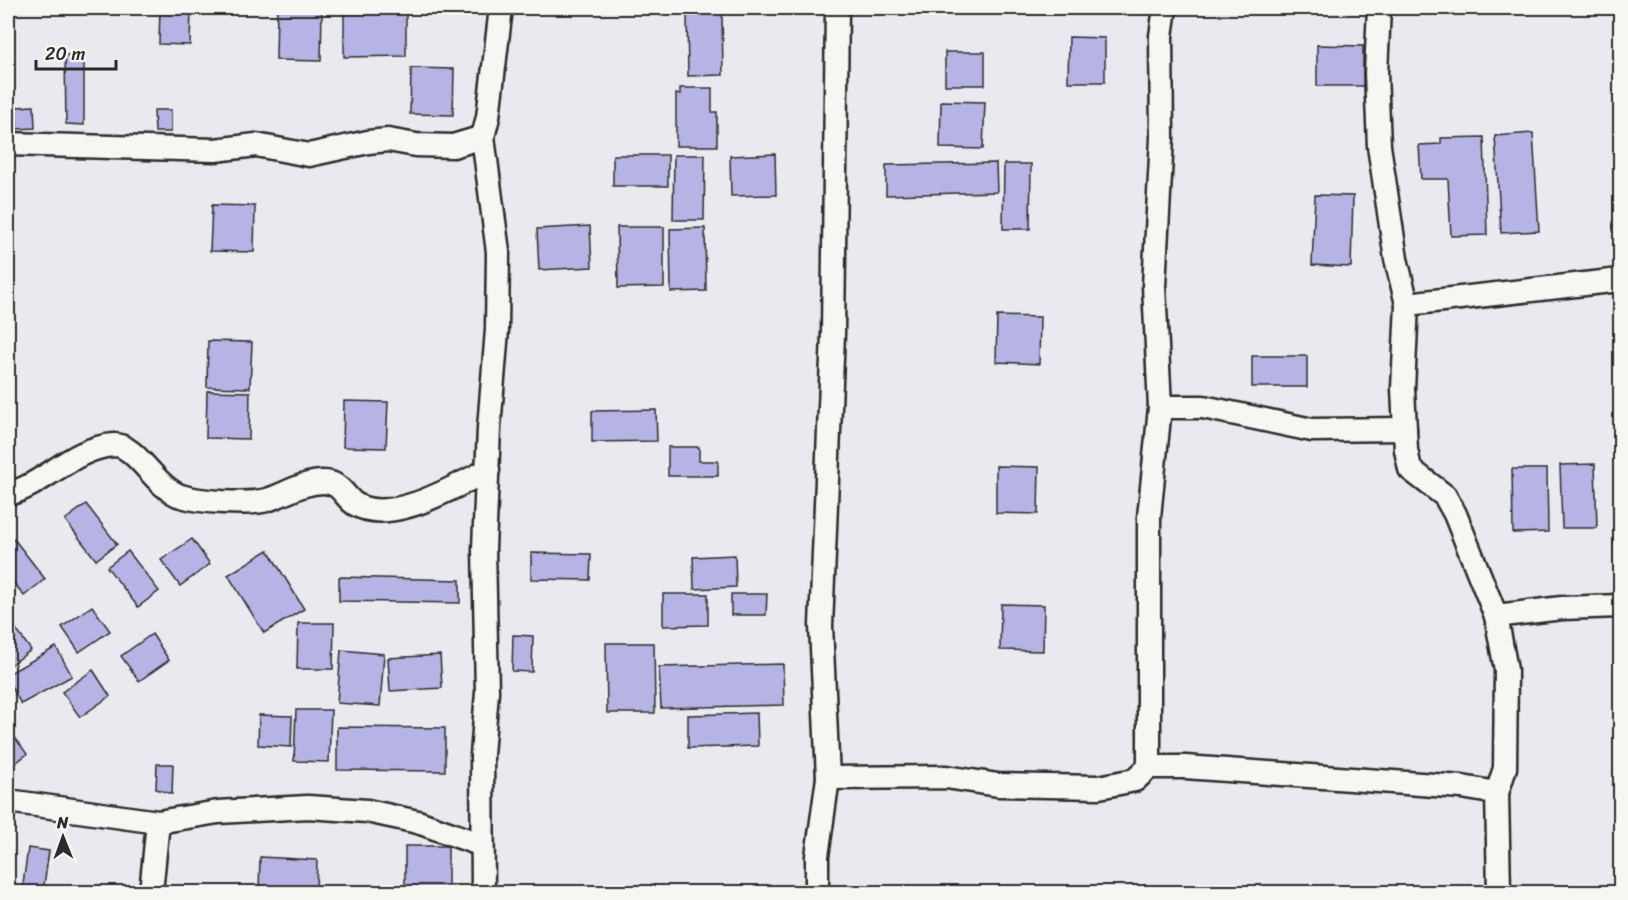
<svg xmlns="http://www.w3.org/2000/svg" width="1628" height="900" font-family="Sriracha,sans-serif">
	<style>
		.building { fill: #b5b4e5; stroke: #2b2b2b; stroke-width: 1.5 }
		.lines { fill: none; stroke-linecap: round; stroke-linejoin: round }
		.street-casing { stroke: #2b2b2b; stroke-width: 27 }
		.street { stroke: #f6f6f2; stroke-width: 22 }
	</style>
	<rect width="100%" height="100%" fill="#e9e9ef"/>
	<filter id="ink" filterUnits="userSpaceOnUse"><feTurbulence type="fractalNoise" baseFrequency=".0167" numOctaves="2"/><feDisplacementMap in="SourceGraphic" scale="12" xChannelSelector="R" yChannelSelector="G"/><feConvolveMatrix kernelMatrix="1 2 1 2 8 2 1 2 1" color-interpolation-filters="sRGB"/></filter>
	<g filter="url(#ink)">
		<g class="building">
			<polygon points="160,8 191,8 190,45 159,44"/>
			<polygon points="277,8 322,8 321,61 276,60"/>
			<polygon points="344,8 406,8 406,56 344,57"/>
			<polygon points="881,8 924,8 924,14 881,13"/>
			<polygon points="1008,8 1077,8 1077,13 1008,14"/>
			<polygon points="722,12 723,75 688,76 687,13"/>
			<polygon points="1069,37 1105,38 1105,82 1068,82"/>
			<polygon points="1317,45 1363,46 1363,86 1317,86"/>
			<rect x="945" y="52" width="40" height="33"/>
			<polygon points="65,55 84,55 84,125 66,124"/>
			<polygon points="411,68 454,69 453,115 410,114"/>
			<polygon points="680,88 712,88 712,112 717,112 717,146 676,146 676,94 680,94"/>
			<polygon points="941,101 985,102 983,149 940,148"/>
			<polygon points="34,106 35,128 17,129 16,107"/>
			<polygon points="154,110 171,110 171,132 155,132"/>
			<polygon points="1533,133 1539,231 1501,233 1495,136"/>
			<polygon points="1484,137 1487,235 1451,236 1448,179 1421,179 1419,145 1441,144 1441,138"/>
			<polygon points="775,154 776,195 731,196 730,156"/>
			<rect x="613" y="155" width="55" height="31"/>
			<polygon points="674,155 705,155 704,220 673,220"/>
			<polygon points="996,163 997,192 886,195 886,165"/>
			<polygon points="1004,164 1031,164 1030,229 1003,229"/>
			<polygon points="1315,195 1353,196 1351,267 1312,265"/>
			<polygon points="212,205 255,206 254,252 210,251"/>
			<polygon points="590,226 592,267 539,270 537,229"/>
			<polygon points="617,227 664,227 664,287 618,288"/>
			<polygon points="705,228 706,291 671,292 670,229"/>
			<polygon points="997,316 1040,317 1039,364 996,362"/>
			<polygon points="208,341 252,342 250,388 207,387"/>
			<rect x="1252" y="356" width="55" height="31"/>
			<polygon points="207,391 250,392 249,439 206,438"/>
			<polygon points="344,401 388,402 386,448 343,447"/>
			<polygon points="656,410 657,441 592,442 592,411"/>
			<polygon points="668,447 699,447 699,461 718,461 718,476 668,476"/>
			<polygon points="1595,464 1597,528 1562,528 1560,465"/>
			<polygon points="996,466 1039,467 1038,514 996,513"/>
			<polygon points="1512,469 1547,469 1548,532 1513,533"/>
			<polygon points="1613,503 1620,503 1620,567 1615,567"/>
			<polygon points="86,504 117,544 96,560 65,520"/>
			<polygon points="14,539 45,579 24,596 8,575 8,544"/>
			<polygon points="192,539 210,564 180,586 161,560"/>
			<polygon points="268,550 304,609 264,633 228,575"/>
			<polygon points="128,551 159,591 138,607 107,567"/>
			<polygon points="531,553 591,554 590,580 531,579"/>
			<polygon points="735,555 736,587 694,589 693,557"/>
			<polygon points="339,577 460,580 460,603 339,601"/>
			<polygon points="663,594 708,594 708,625 663,626"/>
			<polygon points="731,594 767,594 766,615 731,615"/>
			<polygon points="1001,604 1044,605 1043,651 1000,650"/>
			<polygon points="92,606 110,631 79,652 62,627"/>
			<polygon points="8,618 31,650 8,667"/>
			<polygon points="298,623 334,623 333,669 297,669"/>
			<polygon points="152,634 169,660 139,681 121,656"/>
			<polygon points="513,635 533,636 532,672 512,671"/>
			<polygon points="606,643 654,643 655,713 607,713"/>
			<polygon points="56,647 72,676 21,704 8,680 8,674"/>
			<polygon points="341,650 384,654 380,706 337,703"/>
			<polygon points="440,655 442,688 390,691 388,658"/>
			<polygon points="783,664 784,705 661,708 659,667"/>
			<polygon points="93,670 110,696 80,717 62,692"/>
			<polygon points="296,710 331,710 329,762 294,761"/>
			<polygon points="757,713 758,746 688,748 688,715"/>
			<polygon points="259,715 292,716 291,747 258,745"/>
			<polygon points="337,727 445,728 445,771 337,770"/>
			<polygon points="8,728 27,754 8,769"/>
			<polygon points="157,764 173,764 172,794 156,789"/>
			<rect x="405" y="846" width="43" height="46"/>
			<polygon points="28,848 49,851 43,892 22,892"/>
			<polygon points="260,857 317,860 316,892 259,892"/>
		</g>
		<g class="lines">
			<g class="street-casing">
				<g id="street">
					<polyline points="1379,8 1376,73 1379,146 1396,259 1407,304 1403,389 1406,450 1410,469 1445,496 1455,514 1496,616 1506,670 1505,768 1497,793 1499,892"/>
					<polyline points="8,144 215,150 256,145 309,155 368,142 388,140 416,145 453,146 483,137"/>
					<polyline points="1407,304 1620,280"/>
					<polyline points="1160,407 1203,407 1312,430 1405,429"/>
					<path d="M 8,494 C 46,484 72,448 114,445 C 136,444 156,489 181,496 C 200,502 248,505 267,500 C 286,494 303,482 323,482 C 341,482 344,497 355,504 C 390,526 456,486 488,470"/>
					<polyline points="1496,616 1562,608 1620,606"/>
					<polyline points="1149,767 1149,517 1160,407 1154,286 1162,138 1161,36 1165,8"/>
					<polyline points="828,778 946,777 998,785 1099,787 1135,780 1149,767 1185,767 1462,787 1497,793"/>
					<polyline points="8,801 158,822 218,812 308,807 367,811 418,822 482,845"/>
					<polyline points="151,892 158,822"/>
					<polyline points="483,892 482,755 487,692 484,549 489,428 497,330 498,252 483,137 488,117 501,8"/>
					<polyline points="817,892 817,856 828,778 821,626 833,334 837,8"/>
				</g>
			</g>
			<use href="#street" class="street"/>
		</g>
	</g>
	<rect width="1628" height="900" fill="none" stroke="#f6f6f2" stroke-width="30"/>
	<rect x="15" y="15" width="1598" height="870" fill="none" stroke="#2b2b2b" stroke-width="2" filter="url(#ink)"/>
	<g transform="translate(63 837) rotate(359)" stroke="#f6f6f2" stroke-width="4.5" paint-order="stroke">
	<path d="M0-4.5L10 22L0 15L-10 22Z" fill="#2b2b2b"/>
	<text y="-9" font-size="16" font-weight="bold" text-anchor="middle" fill="#2b2b2b">N</text>
	</g>
	<path d="M36 60v9h80v-9" fill="none" stroke="#2b2b2b" stroke-width="3"/>
	<text x="45" y="60" font-size="18" fill="#2b2b2b" stroke="#f6f6f2" stroke-width="4.5" paint-order="stroke">20 m</text>
</svg>
